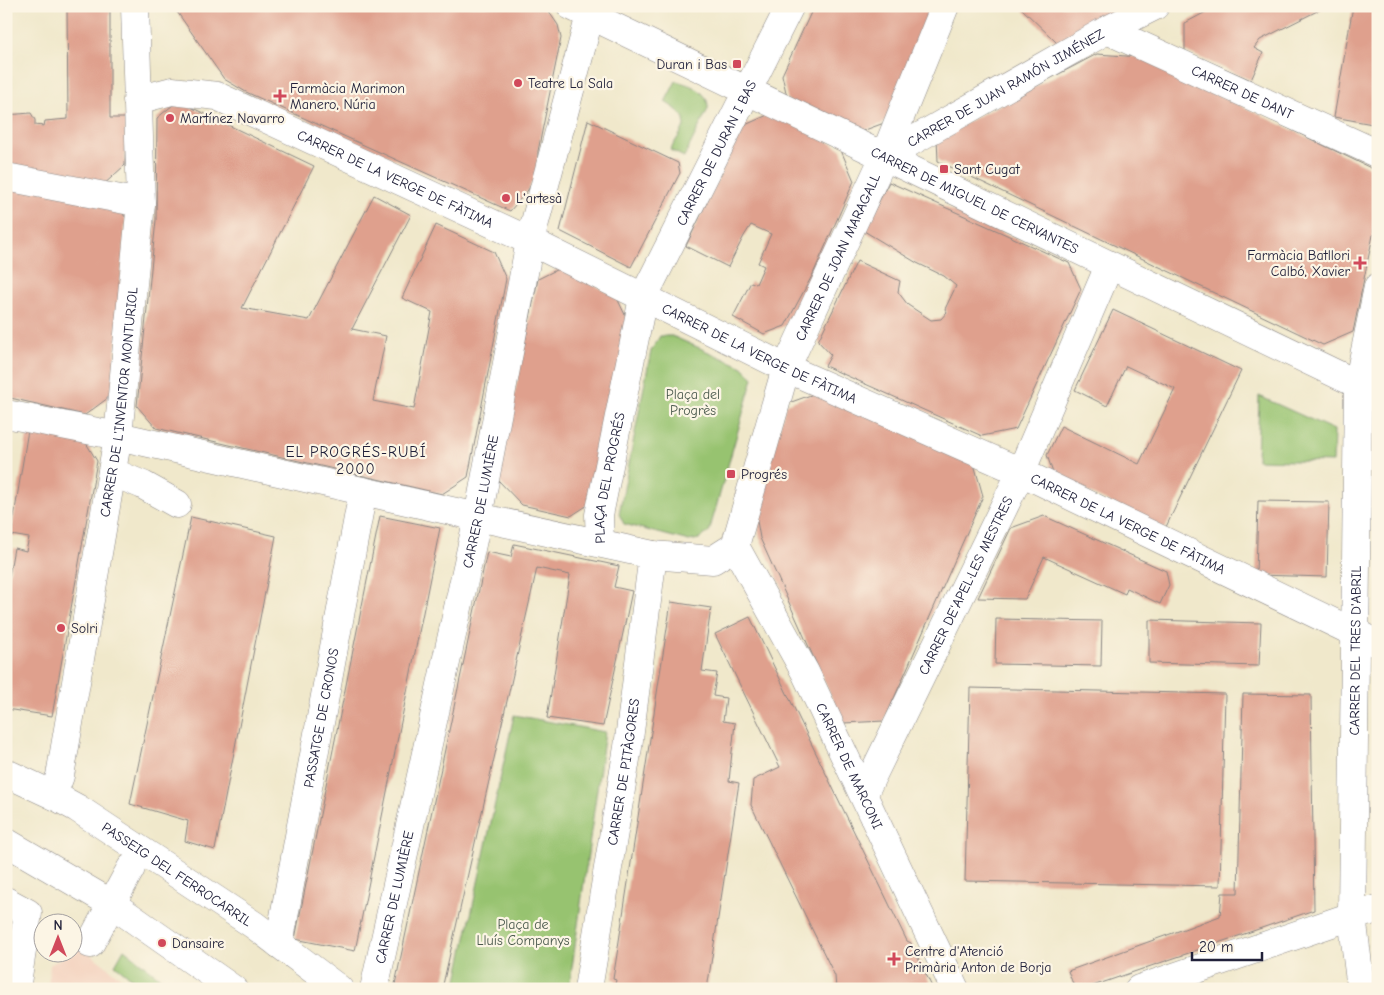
<svg xmlns="http://www.w3.org/2000/svg" width="1384" height="995" font-family="'Comic Neue',sans-serif">
	<style>
		.built { fill: #f4d3c0 }
		.green { fill: #97c370; stroke: #5c7256 }
		.building { fill: #dfa08d }
		.lines { fill: none; stroke-linecap: round; stroke-linejoin: round }
		.minor-casing { stroke: #898583; stroke-width: 29 }
		.path { stroke: #898583; stroke-width: 3; stroke-dasharray: 4 4; stroke-linecap: butt }
		.minor { stroke: #fff; stroke-width: 28 }
		.poi-dot { fill: #d1495b; stroke: #fcf5e5; stroke-width: 2 }
		.labels { text-anchor: middle; dominant-baseline: central; stroke-width: 4.5; stroke-linejoin: round; paint-order: stroke }
		.poi-label { font-size: 14px; fill: #22223b; stroke: #fcf5e5; text-anchor: start }
		.street-label { font-size: 14px; fill: #22223b; stroke: #fcf5e5 }
		.park-label { font-size: 14px; fill: #4b5a4e; stroke: #fcf5e5 }
		.neighbourhood-label { font-size: 15px; letter-spacing: 1px; fill: #22223b; stroke: #fcf5e5 }
	</style>
	<rect width="100%" height="100%" fill="#fcf5e5"/>
	<filter id="ink" filterUnits="userSpaceOnUse"><feTurbulence type="fractalNoise" baseFrequency=".02" numOctaves="2"/><feDisplacementMap in="SourceGraphic" scale="10" xChannelSelector="R" yChannelSelector="G"/><feConvolveMatrix kernelMatrix="1 2 1 2 8 2 1 2 1" color-interpolation-filters="sRGB"/></filter>
	<filter id="wash" filterUnits="userSpaceOnUse"><feTurbulence type="fractalNoise" baseFrequency=".0096" numOctaves="4" result="noise"/><feDisplacementMap in="SourceGraphic" scale="20" xChannelSelector="R" yChannelSelector="G"/><feGaussianBlur stdDeviation="1.12" result="paint"/><feColorMatrix in="noise" values="0 0 0 0 0 0 0 0 0 0 0 0 0 0 0 0 0 1.4 0 .05"/><feComposite in="paint" operator="in"/></filter>
	<g filter="url(#wash)">
		<rect width="100%" height="100%" fill="#f0e8cb"/>
		<polygon class="built" points="80,946 136,989 48,989 50,965 70,953 72,952 73,951"/>
		<g class="green">
			<path d="M 676,81 C 691,85 709,91 708,109 L 684,157 L 670,150 C 685,125 695,120 665,102 Z"/>
			<polygon points="660,336 672,336 743,367 753,378 709,532 699,539 689,541 624,524 619,514 651,351"/>
			<polygon points="1259,396 1334,430 1333,462 1257,460"/>
			<polygon points="1378,431 1378,517 1374,515 1374,445"/>
			<polygon points="514,715 605,732 569,989 455,989"/>
			<polygon points="124,949 174,989 145,989 115,965"/>
		</g>
		<g id="blocks">
			<g class="building">
				<polygon points="67,6 110,6 110,118 126,118 125,165 100,188 6,170 6,115 31,113 35,120 35,125 44,126 45,121 68,119"/>
				<polygon points="173,6 537,6 549,12 558,25 561,38 538,151 537,173 528,190 510,211 246,92 224,79"/>
				<polygon points="814,6 939,6 884,123 857,133 788,101 782,75"/>
				<polygon points="1019,6 1131,6 1057,43"/>
				<polygon points="1217,6 1327,6 1260,40 1254,48 1263,53 1251,80 1185,51 1185,23"/>
				<polygon points="1353,6 1378,6 1378,125 1334,117"/>
				<polygon points="1097,54 1140,57 1377,171 1378,211 1353,332 1323,345 938,161 937,138"/>
				<polygon points="178,101 314,166 242,308 309,320 374,195 411,215 352,329 386,336 373,401 414,409 432,312 402,298 436,225 494,252 506,279 468,477 442,494 156,428 137,406 156,220 157,118"/>
				<polygon points="772,113 840,148 854,181 813,274 785,326 764,334 733,317 751,282 756,284 764,266 758,263 771,234 751,225 744,236 728,267 686,246 743,126"/>
				<polygon points="588,120 678,163 680,173 631,267 560,231"/>
				<polygon points="6,181 114,202 126,218 112,395 85,415 6,397"/>
				<polygon points="889,182 1069,263 1081,289 1016,429 982,436 825,366 831,355 818,341 857,261 900,281 898,292 908,305 931,320 941,319 947,312 945,309 956,286 944,276 917,263 864,231"/>
				<polygon points="560,268 616,296 628,321 594,501 571,516 522,505 497,479 538,279"/>
				<polygon points="1113,310 1241,371 1165,529 1054,476 1047,455 1061,426 1139,464 1175,389 1126,366 1107,406 1075,390"/>
				<polygon points="819,392 974,464 983,496 884,721 843,723 760,538 757,521 757,507 786,404"/>
				<polygon points="28,430 86,443 97,461 52,716 6,709 6,593 14,548 26,551 29,538 11,535"/>
				<polygon points="1258,501 1329,502 1327,577 1256,575"/>
				<polygon points="380,516 440,528 355,951 295,939"/>
				<polygon points="1044,516 1166,571 1169,585 1160,604 1127,588 1125,594 1044,557 1025,599 978,598 1011,528"/>
				<polygon points="191,517 276,536 215,850 185,841 188,821 130,804"/>
				<polygon points="514,544 619,566 614,587 632,591 603,726 547,718 570,575 537,568 442,989 394,989 487,552 511,557"/>
				<polygon points="671,602 711,608 702,671 717,673 713,696 726,698 723,721 735,723 729,781 739,783 707,989 614,989 616,980 613,979 617,954"/>
				<polygon points="750,617 907,941 911,943 933,989 836,989 835,976 751,805 753,780 780,767 715,634"/>
				<polygon points="996,619 1102,621 1101,666 995,664"/>
				<polygon points="1149,620 1261,623 1259,666 1149,663"/>
				<polygon points="970,688 1225,694 1220,886 965,881"/>
				<polygon points="1243,694 1311,695 1314,910 1084,989 1075,989 1068,971 1220,916 1222,893 1238,893"/>
			</g>
		</g>
	</g>
	<g filter="url(#ink)">
		<use href="#blocks" fill-opacity="0" stroke="#898583" stroke-width="1"/>
		<g class="lines">
			<g class="minor-casing">
				<g id="minor">
					<path id="s1" d="M 571,6 L 1378,394"/>
					<path id="s2" d="M 1107,30 L 1378,154"/>
					<path id="s3" d="M 137,100 L 172,91 L 217,96 L 530,241 L 786,368 L 1021,472 L 1378,644"/>
					<path id="s4" d="M 884,157 L 1107,30 L 1155,6"/>
					<polyline points="6,177 141,203"/>
					<path id="s5" d="M 6,414 L 118,436 L 478,517 L 653,555 L 713,560 L 735,546 L 786,368 L 884,157 L 945,6"/>
					<polyline points="112,472 143,485 177,504"/>
					<path id="s6" d="M 600,543 L 599,515 L 643,298 L 790,6"/>
					<path id="s7" d="M 735,546 L 805,672 L 955,989"/>
					<path id="s8" d="M 6,773 L 53,795 L 77,808 L 254,925 L 339,989"/>
					<path id="s9" d="M 864,793 L 1021,472 L 1109,266"/>
					<path id="s10" d="M 53,795 L 60,776 L 118,436 L 141,203 L 135,6"/>
					<polyline points="6,842 112,904 233,989"/>
					<polyline points="6,901 28,913 16,989"/>
					<polyline points="90,944 131,868"/>
					<path id="s11" d="M 279,944 L 363,491"/>
					<path id="s12" d="M 374,989 L 478,517 L 530,241 L 590,15"/>
					<path id="s13" d="M 588,989 L 628,747 L 653,555"/>
					<polyline points="1139,989 1352,916 1378,909"/>
					<path id="s14" d="M 1361,989 L 1352,916 L 1358,385 L 1378,287"/>
				</g>
			</g>
			<polyline class="path" points="56,919 61,922"/>
			<use href="#minor" class="minor"/>
		</g>
	</g>
	<g class="poi-dot">
		<rect x="732" y="59" width="10" height="10" rx="2.5"/>
		<circle cx="518" cy="83" r="5"/>
		<path d="M277.5 88.5h5v5h5v5h-5v5h-5v-5h-5v-5h5z"/>
		<circle cx="170" cy="118" r="5"/>
		<rect x="939" y="164" width="10" height="10" rx="2.5"/>
		<circle cx="506" cy="198" r="5"/>
		<path d="M1357.5 255.5h5v5h5v5h-5v5h-5v-5h-5v-5h5z"/>
		<rect x="726" y="469" width="10" height="10" rx="2.5"/>
		<circle cx="61" cy="628" r="5"/>
		<circle cx="162" cy="943" r="5"/>
		<path d="M891.5 951.5h5v5h5v5h-5v5h-5v-5h-5v-5h5z"/>
	</g>
	<g class="labels">
		<g class="poi-label">
			<text x="727" y="64" text-anchor="end">Duran i Bas</text>
			<text x="528" y="83">Teatre La Sala</text>
			<text x="290" y="88">Farmàcia Marimon<tspan x="290" dy="16">Manero, Núria</tspan></text>
			<text x="180" y="118">Martínez Navarro</text>
			<text x="954" y="169">Sant Cugat</text>
			<text x="516" y="198">L'artesà</text>
			<text x="1350" y="255" text-anchor="end">Farmàcia Batllori<tspan x="1350" dy="16">Calbó, Xavier</tspan></text>
			<text x="741" y="474">Progrés</text>
			<text x="71" y="628">Solri</text>
			<text x="172" y="943">Dansaire</text>
			<text x="905" y="951">Centre d'Atenció<tspan x="905" dy="16">Primària Anton de Borja</tspan></text>
		</g>
		<g class="street-label">
			<text stroke="none"><textPath href="#s4" startOffset="140">CARRER DE JUAN RAMÓN JIMÉNEZ</textPath></text>
			<text stroke="none"><textPath href="#s2" startOffset="149">CARRER DE DANT</textPath></text>
			<text stroke="none"><textPath href="#s6" startOffset="412">CARRER DE DURAN I BAS</textPath></text>
			<text stroke="none"><textPath href="#s3" startOffset="278">CARRER DE LA VERGE DE FÀTIMA</textPath></text>
			<text stroke="none"><textPath href="#s1" startOffset="448">CARRER DE MIGUEL DE CERVANTES</textPath></text>
			<text stroke="none"><textPath href="#s5" startOffset="1056">CARRER DE JOAN MARAGALL</textPath></text>
			<text stroke="none"><textPath href="#s3" startOffset="682">CARRER DE LA VERGE DE FÀTIMA</textPath></text>
			<text stroke="none"><textPath href="#s10" startOffset="399">CARRER DE L'INVENTOR MONTURIOL</textPath></text>
			<text stroke="none"><textPath href="#s6" startOffset="66">PLAÇA DEL PROGRÉS</textPath></text>
			<text stroke="none"><textPath href="#s12" startOffset="499">CARRER DE LUMIÈRE</textPath></text>
			<text stroke="none"><textPath href="#s3" startOffset="1088">CARRER DE LA VERGE DE FÀTIMA</textPath></text>
			<text stroke="none"><textPath href="#s9" startOffset="231">CARRER DE'APEL·LES MESTRES</textPath></text>
			<text stroke="none"><textPath href="#s14" startOffset="339">CARRER DEL TRES D'ABRIL</textPath></text>
			<text stroke="none"><textPath href="#s11" startOffset="230">PASSATGE DE CRONOS</textPath></text>
			<text stroke="none"><textPath href="#s7" startOffset="248">CARRER DE MARCONI</textPath></text>
			<text stroke="none"><textPath href="#s13" startOffset="220">CARRER DE PITÀGORES</textPath></text>
			<text stroke="none"><textPath href="#s8" startOffset="199">PASSEIG DEL FERROCARRIL</textPath></text>
			<text stroke="none"><textPath href="#s12" startOffset="94">CARRER DE LUMIÈRE</textPath></text>
		</g>
		<g class="park-label">
			<text x="693" y="394">Plaça del<tspan x="693" dy="16">Progrès</tspan></text>
			<text x="523" y="924">Plaça de<tspan x="523" dy="16">Lluís Companys</tspan></text>
		</g>
		<g class="neighbourhood-label">
			<text x="356" y="452">EL PROGRÉS-RUBÍ<tspan x="356" dy="17">2000</tspan></text>
		</g>
	</g>
	<rect width="1384" height="995" fill="none" stroke="#fcf5e5" stroke-width="25"/>
	<g transform="translate(58 938)"><circle r="24" fill="#fcf5e5" stroke="#a5a1a1"/>
	<path d="M0-4L9 19L0 12L-9 19Z" fill="#d1495b"/>
	<text y="-8" font-size="14" font-weight="bold" text-anchor="middle" fill="#22223b">N</text>
	</g>
	<path d="M1192 952v8h70v-8" fill="none" stroke="#22223b" stroke-width="2.5"/>
	<text x="1199" y="952" font-size="15" fill="#22223b" stroke="#fcf5e5" stroke-width="4" paint-order="stroke">20 m</text>
</svg>
